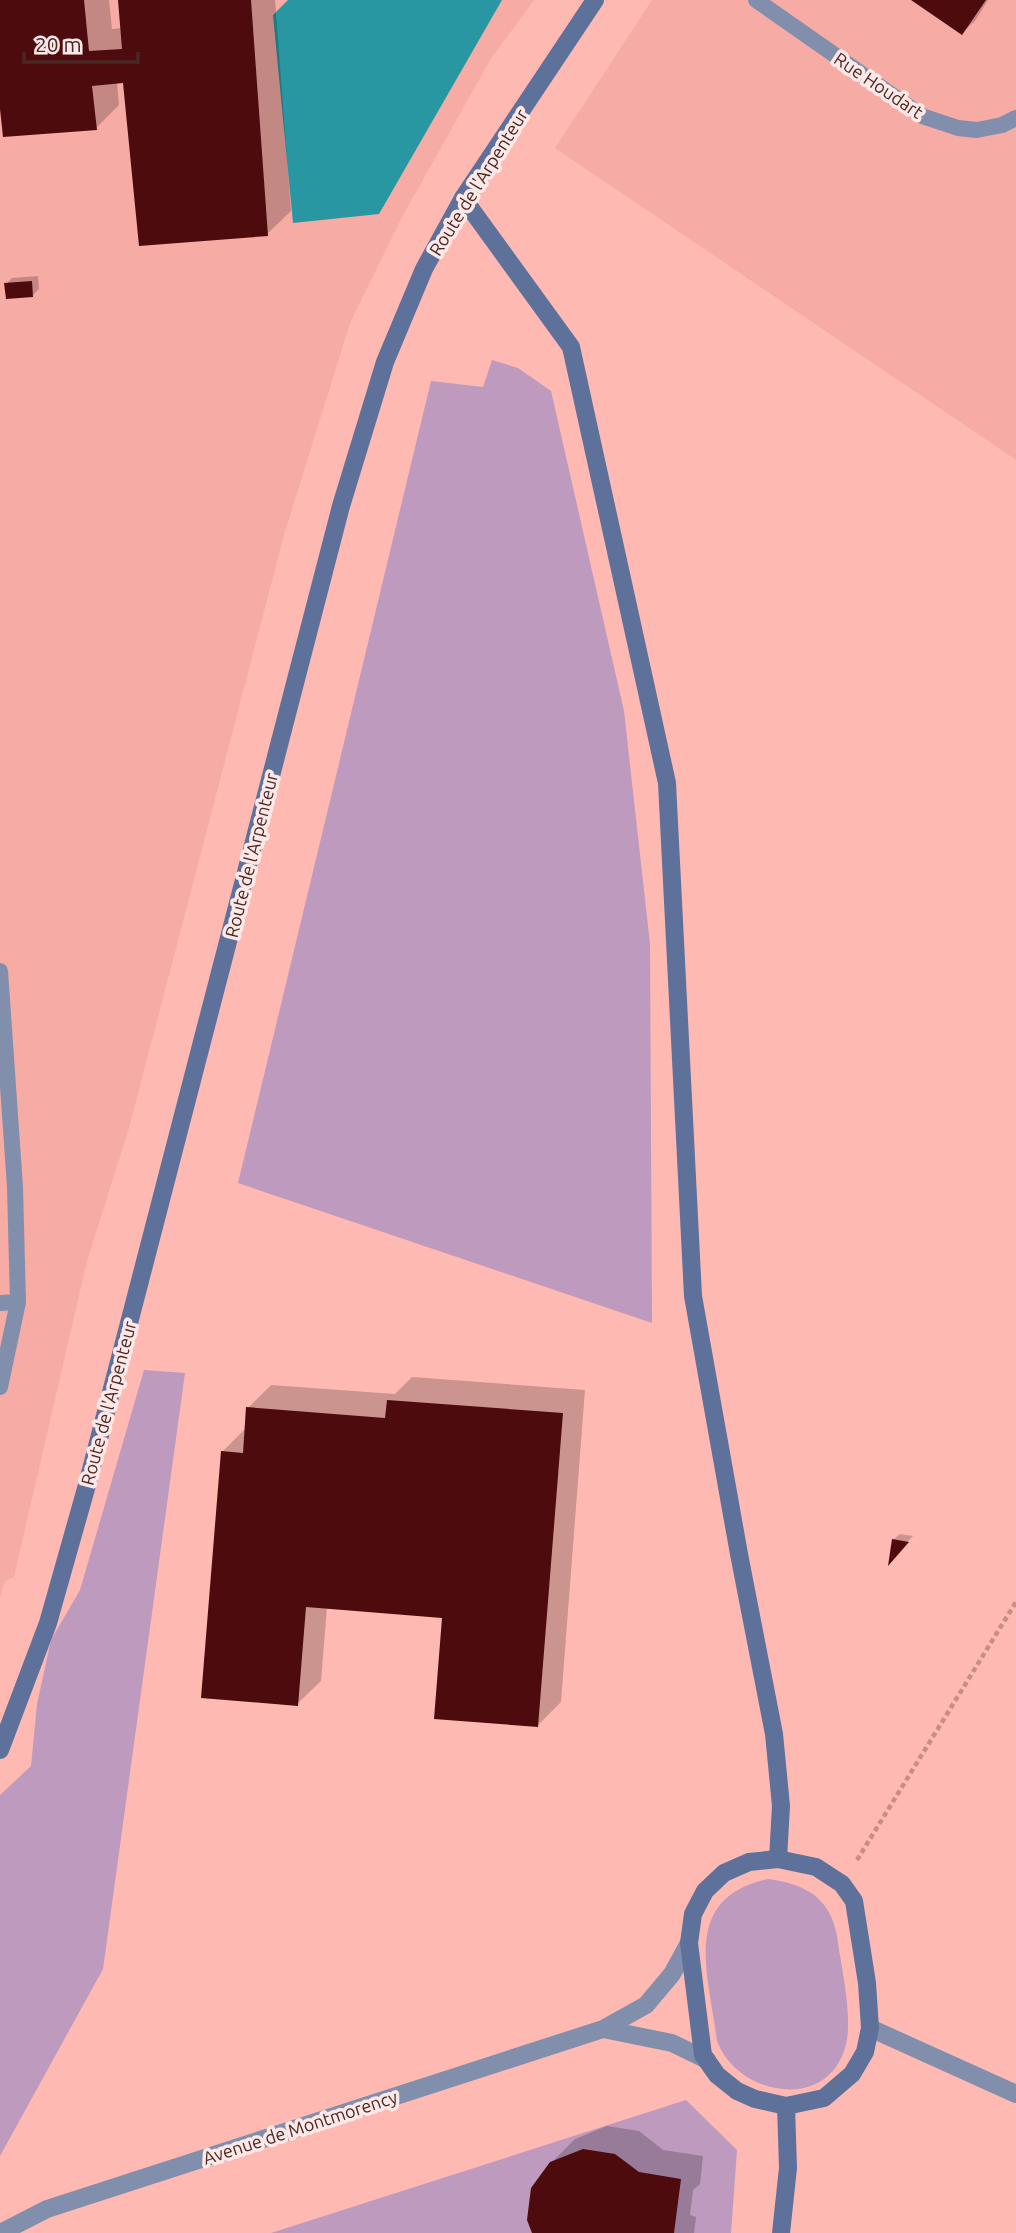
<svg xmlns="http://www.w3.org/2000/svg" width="1016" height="2233" font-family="Ubuntu,sans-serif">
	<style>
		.built { fill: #f6aba5 }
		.green { fill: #bd9abe }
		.water { fill: #2897a2 }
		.shadow { fill: #0003 }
		.building { fill: #4d0b0d }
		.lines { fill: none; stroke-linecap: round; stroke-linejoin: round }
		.path { stroke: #c88d88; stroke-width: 4.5; stroke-dasharray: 5 3.5; stroke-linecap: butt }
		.lane { stroke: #818fac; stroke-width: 16 }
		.street { stroke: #818fac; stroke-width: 18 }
		.secondary { stroke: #5d719a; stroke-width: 18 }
		.labels { text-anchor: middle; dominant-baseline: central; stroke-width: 7; stroke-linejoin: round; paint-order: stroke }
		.street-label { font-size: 18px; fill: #492725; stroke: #fce9e7 }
	</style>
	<rect width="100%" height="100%" fill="#ffb9b3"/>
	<g class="built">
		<polygon points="0,0 534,0 490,60 401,219 350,323 284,535 129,1128 87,1261 14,1577 5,1581 0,1598"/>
		<polygon points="652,0 1016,0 1016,460 555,148"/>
	</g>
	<g class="green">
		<polygon points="492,360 518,368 551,391 624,711 650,944 652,1323 238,1183 431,381 483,387"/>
		<polygon points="144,1370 185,1373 103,1969 0,2156 0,1795 31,1766 37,1704 51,1640 80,1590"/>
		<path d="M 768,1879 C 805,1884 830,1897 837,1936 C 841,1967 854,2019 845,2048 C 826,2112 738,2096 717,2041 C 709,1975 679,1898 768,1879 Z"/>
		<polygon points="686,2100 737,2150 731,2233 271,2233"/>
	</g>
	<polygon class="water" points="288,0 502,0 379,214 293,223 273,15"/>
	<g class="shadow">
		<polygon points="0,0 109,0 112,29 122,28 120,0 275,0 291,211 267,234 125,81 117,82 119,105 96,128 0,91"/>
		<polygon points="914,0 988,0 975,21 962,33"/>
		<polygon points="38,276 39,289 33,295 6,284 12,278"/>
		<polygon points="412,1377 585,1390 561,1702 538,1725 443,1616 327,1607 321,1681 297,1704 222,1452 246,1428 248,1408 271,1385 395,1394"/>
		<polygon points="900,1534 913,1536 890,1561 894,1539"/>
		<polygon points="607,2126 639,2131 663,2150 703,2156 700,2184 693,2190 690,2215 696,2217 694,2233 534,2233 551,2163 575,2139"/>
	</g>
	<g class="building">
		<polygon points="0,0 84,0 89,51 122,49 118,0 251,0 268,236 139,246 123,83 92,86 97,130 3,137 0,109"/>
		<polygon points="911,0 986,0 962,35"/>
		<polygon points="32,281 33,297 6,299 4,283"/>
		<polygon points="387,1400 563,1413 538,1727 434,1719 442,1618 306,1607 298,1706 201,1698 221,1451 243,1453 246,1407 385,1418"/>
		<polygon points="892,1539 909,1542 888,1566"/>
		<polygon points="583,2149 615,2154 639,2172 681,2179 674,2233 532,2233 527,2220 531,2188 550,2162"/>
	</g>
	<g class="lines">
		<polyline class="path" points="857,1860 1016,1602"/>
		<g class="lane">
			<polyline points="756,0 922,116 958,128 977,130 1002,125 1016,118"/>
			<polyline points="0,971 15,1187 18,1302 0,1387"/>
			<polyline points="0,1303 18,1302"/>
		</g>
		<g class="street">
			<polyline points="870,2028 1016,2094"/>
			<polyline points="603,2029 672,2043 707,2060"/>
			<polyline points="0,2233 47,2209 603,2029 646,2005 672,1974 689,1943"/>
		</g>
		<g class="secondary">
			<polyline points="463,198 571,347 667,783 693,1296 739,1554 774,1734 781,1806 778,1859"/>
			<polyline points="0,1750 48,1623 87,1485 341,506 385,362 424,269 463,198 595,0"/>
			<polygon points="778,1859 816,1867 842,1884 854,1901 867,1983 870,2028 865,2052 852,2074 824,2098 786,2106 755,2099 737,2091 717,2075 703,2055 689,1943 693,1914 705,1891 724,1873 749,1862"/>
			<polyline points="781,2233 788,2168 786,2106"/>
		</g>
	</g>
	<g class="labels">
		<g class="street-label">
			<text transform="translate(879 85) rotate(34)">Rue Houdart</text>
			<text transform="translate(478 182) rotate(-58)">Route de l'Arpenteur</text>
			<text transform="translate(251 855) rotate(-76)">Route de l'Arpenteur</text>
			<text transform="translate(108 1403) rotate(-75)">Route de l'Arpenteur</text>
			<text transform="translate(300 2127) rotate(-18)">Avenue de Montmorency</text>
		</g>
	</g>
	<path d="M24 52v10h114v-10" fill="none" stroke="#492725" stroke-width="3.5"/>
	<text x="35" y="52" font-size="21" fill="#492725" stroke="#fce9e7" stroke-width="5" paint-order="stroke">20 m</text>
</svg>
